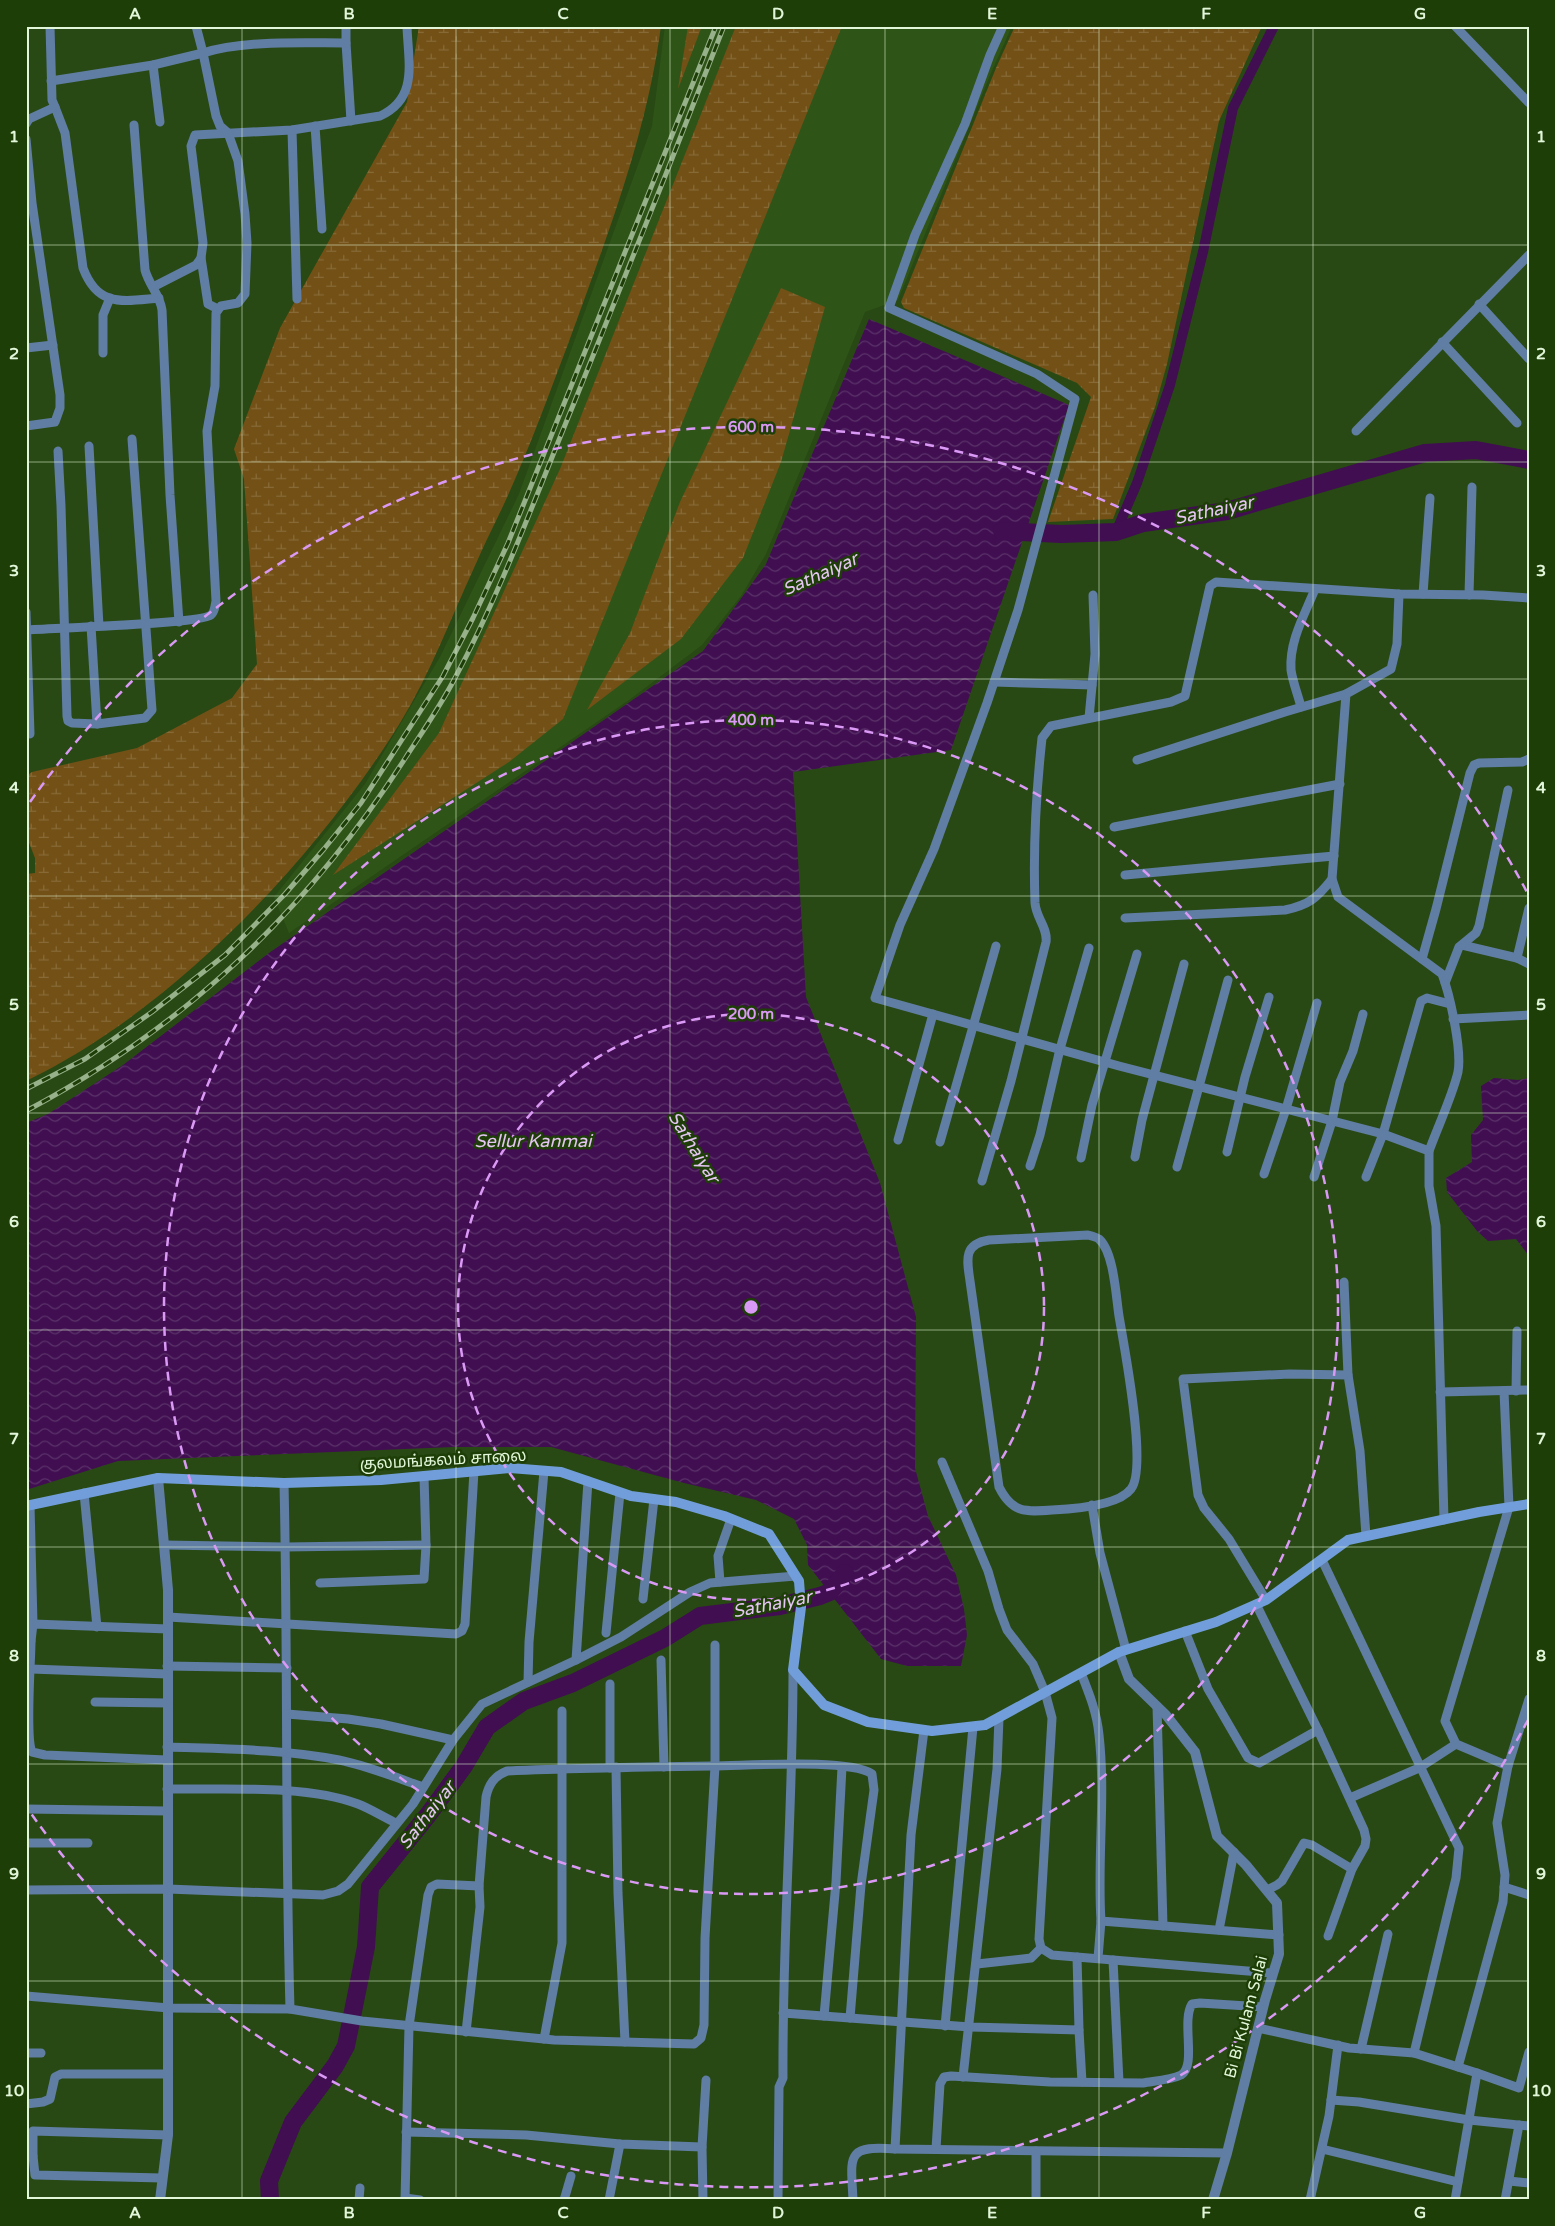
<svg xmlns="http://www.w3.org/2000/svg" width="1555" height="2226" font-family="'Varela Round','Noto Sans Tamil',sans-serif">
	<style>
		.built { fill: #2f5418 }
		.wetland { fill: url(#wetland-marsh) }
		.water { fill: url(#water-waves) }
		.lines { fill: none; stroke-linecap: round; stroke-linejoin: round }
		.canal { stroke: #400e51; stroke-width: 10 }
		.river { stroke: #400e51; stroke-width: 18 }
		.minor { stroke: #607da3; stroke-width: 9 }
		.tertiary { stroke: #607da3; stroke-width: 10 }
		.secondary { stroke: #719eda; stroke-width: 10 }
		.rail-casing { stroke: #97b18a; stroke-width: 5 }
		.rail { stroke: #1e3e07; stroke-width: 3; stroke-dasharray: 9; stroke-linecap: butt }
		.grid { fill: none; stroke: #e2f6d9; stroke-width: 1; stroke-opacity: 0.55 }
		.ring { fill: none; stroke: #db99f6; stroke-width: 2.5; stroke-dasharray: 9 6 }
		.labels { text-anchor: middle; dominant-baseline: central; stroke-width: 5; stroke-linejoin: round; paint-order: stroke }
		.street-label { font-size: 16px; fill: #e2f6d9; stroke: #1e3e07 }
		.water-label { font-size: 18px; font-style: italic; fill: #e5c5f3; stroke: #1e3e07 }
		.centre { fill: #db99f6; stroke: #1e3e07; stroke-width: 2.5 }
		.ring-label { font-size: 15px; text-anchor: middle; font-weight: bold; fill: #db99f6; stroke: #1e3e07; stroke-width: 5; stroke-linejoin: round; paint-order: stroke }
		.neatline { fill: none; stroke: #e2f6d9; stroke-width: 2 }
		.grid-label { font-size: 16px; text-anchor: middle; font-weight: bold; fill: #e2f6d9 }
	</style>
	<defs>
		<pattern id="wetland-marsh" width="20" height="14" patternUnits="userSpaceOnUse" patternTransform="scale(1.25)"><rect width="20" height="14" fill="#735016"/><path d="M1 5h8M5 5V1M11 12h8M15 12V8" fill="none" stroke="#876a37"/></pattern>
		<pattern id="water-waves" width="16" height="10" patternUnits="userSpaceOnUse" patternTransform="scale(1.25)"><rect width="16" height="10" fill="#400e51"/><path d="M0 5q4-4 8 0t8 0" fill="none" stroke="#5b3269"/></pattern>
	</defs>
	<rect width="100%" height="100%" fill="#284914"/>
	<polygon class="built" points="665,26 1012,26 991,73 898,300 865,312 766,554 741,596 702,645 629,700 289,933 274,897 365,784 440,657 519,494 652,126"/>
	<g class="wetland">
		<path d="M 419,26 L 661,26 C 646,138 606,239 568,344 C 549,394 531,444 509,493 C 498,518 485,542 474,568 C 450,620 430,674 400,723 C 315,860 172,1011 26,1081 L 26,874 L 35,873 L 35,858 L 26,835 L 26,776 L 32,772 L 137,748 L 232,698 L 257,664 L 244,479 L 234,449 L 280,328 L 407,102 Z"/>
		<polygon points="688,26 702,26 678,89"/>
		<polygon points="736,26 842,26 563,719 509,762 333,875 439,733 560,469"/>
		<polygon points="1015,26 1262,26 1219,121 1167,364 1155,407 1113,519 1048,522 1091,397 1077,383 904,308 901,302 996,68"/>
		<polygon points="781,288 825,307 781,462 743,558 681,639 587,710 630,633 680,502"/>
	</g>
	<g class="water">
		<polygon points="869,319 1069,405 951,750 793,772 806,997 880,1183 916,1317 915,1468 928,1516 956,1575 964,1609 967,1635 961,1666 907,1666 881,1659 808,1565 807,1545 794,1519 756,1500 684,1483 551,1447 453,1447 118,1461 26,1490 26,1123 48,1114 123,1065 269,953 703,651 766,564"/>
		<polygon points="1494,1078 1518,1080 1529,1078 1529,1256 1516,1239 1488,1241 1477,1231 1447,1192 1446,1178 1472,1162 1471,1135 1483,1120 1481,1086"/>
	</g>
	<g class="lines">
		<polyline class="canal" points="1116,532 1137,483 1170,385 1203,252 1233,108 1274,26"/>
		<g class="river">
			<polyline points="1002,531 1061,534 1116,532 1143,523 1227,511 1425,453 1476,450 1529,460"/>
			<polyline points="270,2200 269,2181 293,2122 335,2066 346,2046 366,1947 370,1887 428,1815 464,1766 487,1727 524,1701 573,1683 665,1638 700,1616 780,1606 820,1596 830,1592 845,1573"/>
		</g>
		<g class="minor">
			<polyline points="1003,26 990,55 965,124 915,235 889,308 1037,374 1075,399 1018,610 987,703 934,849 900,925 875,998 1119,1066 1383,1134 1421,1001 1427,998 1450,1004"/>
			<polyline points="1455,26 1529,103"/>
			<polyline points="346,43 351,121"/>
			<polyline points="153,65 160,122"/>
			<polyline points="51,81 153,65 203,53 196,26"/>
			<path d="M 55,107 L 65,133 L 83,268 C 98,308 123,301 159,298"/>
			<polyline points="26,124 29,119 55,107 52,100 50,26"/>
			<path d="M 134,125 L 145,270 C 149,285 160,295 162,310 L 170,495 L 179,622"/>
			<polyline points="315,126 322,229"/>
			<polyline points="292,130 297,299"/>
			<polyline points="26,139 32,203 60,395 60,408 55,422 26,426"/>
			<polyline points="201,258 208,304 218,309"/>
			<path d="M 153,287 L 196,265 L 201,258 L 203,243 L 191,146 L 195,135 L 292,130 L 380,116 C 419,98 408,62 407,26"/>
			<polyline points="1479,304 1529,359"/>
			<polyline points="1442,342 1517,423"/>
			<polyline points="26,348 53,345"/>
			<polyline points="103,353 103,315 110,298"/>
			<polyline points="1356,431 1529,255"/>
			<polyline points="89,446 99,626"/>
			<polyline points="58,451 61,506 67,716 68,721 72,723 97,724"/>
			<path d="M 1399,594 L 1397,644 L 1391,669 L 1346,694 L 1332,879 L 1338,897 L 1442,974 C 1450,995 1462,1050 1458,1072 C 1452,1097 1438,1126 1429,1151"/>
			<polyline points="1423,594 1430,498"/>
			<polyline points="1469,595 1472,487"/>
			<polyline points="26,612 30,734"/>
			<polyline points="91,626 97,724 145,718 152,710 132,439"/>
			<path d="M 26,630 C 52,628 200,624 211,615 C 215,612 215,605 216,601 L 207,431 L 215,386 L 216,313 L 221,306 L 238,303 L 245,294 L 247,243 L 245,214 L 238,161 L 228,133 L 220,126 L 216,116 L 203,53 C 244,40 303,43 346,43 L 346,26"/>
			<polyline points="994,682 1092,685"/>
			<path d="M 1301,707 C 1298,695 1293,683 1291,670 C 1289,641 1305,614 1315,589"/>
			<polyline points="1089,718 1095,654 1093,595"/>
			<polyline points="1137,760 1285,712 1346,694"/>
			<polyline points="1114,827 1340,784"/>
			<polyline points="1125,875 1334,856"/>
			<path d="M 1125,918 L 1285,910 C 1309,905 1317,898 1332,879"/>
			<polyline points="1462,945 1517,958 1529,964"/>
			<polyline points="1517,958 1529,908"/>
			<polyline points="1422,959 1436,909 1470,773 1474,765 1479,763 1522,762 1529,759"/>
			<polyline points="1445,983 1459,947 1476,933 1479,926 1508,790"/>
			<polyline points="1453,1019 1529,1015"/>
			<polyline points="898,1140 933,1014"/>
			<polyline points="940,1142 996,946"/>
			<polyline points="1227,1152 1245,1077 1269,997"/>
			<polyline points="1135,1157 1142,1120 1184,964"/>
			<polyline points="1081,1158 1092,1105 1137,954"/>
			<polyline points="1030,1166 1040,1135 1060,1049 1089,948"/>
			<polyline points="1177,1167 1228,980"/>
			<polyline points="1264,1174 1286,1109 1317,1003"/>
			<polyline points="1314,1177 1332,1121 1340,1082 1353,1051 1363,1014"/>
			<polyline points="1366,1177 1383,1134 1429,1151 1429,1186 1436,1226 1444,1520"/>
			<path d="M 982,1181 L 1011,1081 L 1046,942 C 1048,928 1036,918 1035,903 C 1033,848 1036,793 1042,738 L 1051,726 L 1171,702 L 1185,696 L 1210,586 L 1216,582 L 1399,594 L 1483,595 L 1529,598"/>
			<path d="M 1088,1235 C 1092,1236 1096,1237 1099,1239 C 1114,1252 1116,1297 1119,1316 C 1124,1346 1148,1468 1131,1489 C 1118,1506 1073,1509 1052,1510 C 1025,1512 1012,1513 999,1487 L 970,1281 C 967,1260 963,1244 989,1240 Z"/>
			<polyline points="1344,1282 1348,1375"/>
			<polyline points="1504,1391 1509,1507 1445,1721 1456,1744 1508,1766"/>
			<polyline points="1516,1391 1517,1331"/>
			<polyline points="1440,1392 1529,1390"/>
			<polyline points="942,1462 988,1571 999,1609 1007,1630 1033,1664 1045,1692 1052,1718 1039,1939 1041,1948 1052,1955 1273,1973"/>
			<path d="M 284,1483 C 288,1658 285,1833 290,2009"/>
			<polyline points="84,1493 97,1627"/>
			<polyline points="30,1505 33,1624"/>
			<polyline points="1092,1505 1100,1553 1126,1650"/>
			<polyline points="164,1545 285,1547 426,1545"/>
			<polyline points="720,1582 718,1556 731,1519"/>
			<polyline points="320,1583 424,1579 426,1545 424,1476"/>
			<polyline points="643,1599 654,1499"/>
			<polyline points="1266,1600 1229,1539 1204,1508 1198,1495 1183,1379 1290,1374 1348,1375 1360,1451 1366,1536"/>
			<polyline points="1256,1604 1318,1730 1364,1830 1366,1839 1365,1846 1352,1869 1312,1845 1304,1843 1282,1881 1277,1885 1267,1890"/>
			<polyline points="168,1617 456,1634 462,1631 465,1624 474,1471"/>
			<polyline points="1185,1631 1208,1689 1248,1758 1259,1763 1318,1730"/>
			<polyline points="606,1633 620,1493"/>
			<polyline points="26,1641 31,1641 33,1624 168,1629"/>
			<path d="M 31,1641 C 31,1662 25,1738 32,1752 L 45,1755 L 167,1760"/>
			<polyline points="576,1660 621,1637 690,1592 710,1583 796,1576"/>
			<polyline points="661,1660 664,1767"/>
			<polyline points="167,1666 287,1668"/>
			<polyline points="31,1669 167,1674"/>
			<path d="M 1081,1673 C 1089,1693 1097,1713 1099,1735 C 1106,1797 1097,1859 1101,1921 L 1279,1935"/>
			<polyline points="528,1682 529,1642 544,1471"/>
			<polyline points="610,1684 610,1768"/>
			<polyline points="95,1702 167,1703"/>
			<polyline points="1157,1706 1163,1926"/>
			<polyline points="287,1714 348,1719 381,1724 453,1740"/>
			<path d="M 167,1747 C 224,1749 283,1749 339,1760 C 368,1766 395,1777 423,1787"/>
			<polyline points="616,1767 618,1893 625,2042"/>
			<path d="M 167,1789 C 224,1790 305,1784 358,1804 C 371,1809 383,1817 396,1823"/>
			<polyline points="1350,1798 1419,1768 1456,1744"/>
			<polyline points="26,1809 167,1811"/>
			<polyline points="26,1843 88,1843"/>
			<polyline points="1504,1887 1529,1895"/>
			<polyline points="26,1890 168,1889 323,1895 338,1891 348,1884 413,1804 453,1740 482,1704 576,1660 588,1481"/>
			<polyline points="1219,1930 1234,1852"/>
			<polyline points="1328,1936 1352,1869"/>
			<polyline points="1098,1958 1101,1921"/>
			<polyline points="1113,1960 1119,2082"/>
			<polyline points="977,1964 1031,1958 1041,1948"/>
			<polyline points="26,1996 169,2008 290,2009 362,2021 554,2040 694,2044 701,2038 704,2025 705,1938 715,1766 715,1645"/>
			<polyline points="783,2013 970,2027 1079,2030 1077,1957"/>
			<polyline points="824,2016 836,1882 842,1767"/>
			<polyline points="945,2026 973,1727"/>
			<polyline points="1258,2028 1349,2048 1414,2053 1456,1878 1459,1848 1322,1560"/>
			<polyline points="1079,2030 1082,2082"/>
			<path d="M 466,2032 L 480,1907 L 479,1886 L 486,1797 C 489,1783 495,1776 507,1771 C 576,1768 645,1767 713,1766 C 745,1766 849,1758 872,1774 L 874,1790 L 861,1885 L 850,2018"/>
			<polyline points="544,2039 562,1943 562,1711"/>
			<polyline points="1361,2049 1388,1934"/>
			<polyline points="26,2053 41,2053"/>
			<polyline points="1414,2053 1477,2073 1455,2200"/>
			<polyline points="1458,2067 1503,1902 1505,1875 1497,1823 1508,1766 1529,1699"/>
			<polyline points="1477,2073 1519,2088 1529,2052"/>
			<polyline points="963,2077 997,1769 999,1718"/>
			<polyline points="1331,2100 1359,2102 1469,2120 1529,2126"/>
			<polyline points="26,2104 43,2102 50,2099 55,2077 61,2074 168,2074"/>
			<polyline points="406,2132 526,2135 620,2144 702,2147"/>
			<polyline points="895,2149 911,1835 924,1730"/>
			<path d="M 936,2149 L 940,2084 L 944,2077 L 951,2076 L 1050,2082 L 1143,2083 C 1154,2081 1170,2080 1181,2075 C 1197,2066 1181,2021 1192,2004 L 1200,2003 L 1263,2007"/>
			<polyline points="1322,2149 1458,2182"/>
			<polyline points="26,2156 33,2156 33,2131 168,2135"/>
			<polyline points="33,2156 35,2175 162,2178"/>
			<polyline points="1509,2181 1529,2183"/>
			<polyline points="405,2198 420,2200"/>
			<polyline points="359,2200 360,2188"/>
			<polyline points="405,2200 409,2026 428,1895 431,1887 437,1884 479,1886"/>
			<polyline points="564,2200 571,2176"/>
			<polyline points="609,2200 620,2144"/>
			<polyline points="703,2200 702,2147 706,2080"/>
			<path d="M 778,2200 L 779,2087 L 783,2078 C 782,1942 793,1806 793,1670"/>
			<path d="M 853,2200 C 851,2156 845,2145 895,2149 L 1227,2153"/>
			<polyline points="1036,2200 1036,2151"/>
			<polyline points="1310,2200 1329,2116 1338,2045"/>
			<polyline points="1505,2200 1519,2125"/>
		</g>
		<g class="tertiary">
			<polyline points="158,1478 168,1590 168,2135 160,2200"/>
			<polyline points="1119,1652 1129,1679 1166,1715 1195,1752 1217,1836 1246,1865 1277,1903 1279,1954 1265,2000 1227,2153 1213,2200"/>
		</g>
		<polyline class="secondary" points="26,1506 158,1478 284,1483 381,1480 510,1468 561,1472 631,1496 676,1502 724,1516 769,1534 799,1581 801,1607 793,1670 824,1705 868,1722 932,1731 985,1725 1119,1652 1216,1622 1266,1600 1348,1540 1479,1512 1529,1504"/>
		<g class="rail-casing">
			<g id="rail">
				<polyline points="26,1089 85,1059 152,1012 225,955 285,894 324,849 361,803 443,676 473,618 508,543 716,26"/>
				<path d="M 26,1111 C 188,1025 307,911 406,757 C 423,731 441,705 455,678 C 502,590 536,495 574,403 C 625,278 675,152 724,26"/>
			</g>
		</g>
		<use href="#rail" class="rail"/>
	</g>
	<path class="grid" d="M 242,26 L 242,2200M 456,26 L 456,2200M 670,26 L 670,2200M 885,26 L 885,2200M 1099,26 L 1099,2200M 1313,26 L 1313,2200M 26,245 L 1529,245M 26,462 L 1529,462M 26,679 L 1529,679M 26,896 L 1529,896M 26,1113 L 1529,1113M 26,1330 L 1529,1330M 26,1547 L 1529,1547M 26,1764 L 1529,1764M 26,1981 L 1529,1981"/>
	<g class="ring">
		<circle cx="751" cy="1307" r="293"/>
		<circle cx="751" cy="1307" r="587"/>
		<path d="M1528 1720A880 880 0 0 1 30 1812M30 802A880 880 0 0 1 1528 894"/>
	</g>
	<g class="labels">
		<g class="street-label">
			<text transform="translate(443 1460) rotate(-3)">குலமங்கலம் சாலை</text>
			<text transform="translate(1246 2017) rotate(-75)">Bi Bi Kulam Salai</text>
		</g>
		<g class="water-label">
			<text transform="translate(1214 510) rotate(-12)">Sathaiyar</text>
			<text transform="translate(820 574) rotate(-24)">Sathaiyar</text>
			<text x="533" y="1141">Sellur Kanmai</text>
			<text transform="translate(694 1147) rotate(58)">Sathaiyar</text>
			<text transform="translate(772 1604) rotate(-11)">Sathaiyar</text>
			<text transform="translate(427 1815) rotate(-52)">Sathaiyar</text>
		</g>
	</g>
	<circle cx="751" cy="1307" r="8" class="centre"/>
	<g class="ring-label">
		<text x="751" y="432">600 m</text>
		<text x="751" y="725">400 m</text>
		<text x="751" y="1019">200 m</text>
	</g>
	<rect width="1555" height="2226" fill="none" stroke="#1e3e07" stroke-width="55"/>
	<rect x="28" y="28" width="1500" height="2170" class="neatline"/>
	<g class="grid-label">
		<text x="135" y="19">A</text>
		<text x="349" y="19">B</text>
		<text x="563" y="19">C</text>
		<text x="778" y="19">D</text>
		<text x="992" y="19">E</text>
		<text x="1206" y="19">F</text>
		<text x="1420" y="19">G</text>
		<text x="14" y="142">1</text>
		<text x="1541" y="142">1</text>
		<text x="14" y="359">2</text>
		<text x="1541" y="359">2</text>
		<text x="14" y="576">3</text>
		<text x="1541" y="576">3</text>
		<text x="14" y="793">4</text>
		<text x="1541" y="793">4</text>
		<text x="14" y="1010">5</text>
		<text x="1541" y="1010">5</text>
		<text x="14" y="1227">6</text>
		<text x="1541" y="1227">6</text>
		<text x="14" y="1444">7</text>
		<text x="1541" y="1444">7</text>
		<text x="14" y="1661">8</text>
		<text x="1541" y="1661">8</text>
		<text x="14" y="1879">9</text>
		<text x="1541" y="1879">9</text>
		<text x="14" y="2096">10</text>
		<text x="1541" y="2096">10</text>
		<text x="135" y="2218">A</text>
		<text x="349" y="2218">B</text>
		<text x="563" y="2218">C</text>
		<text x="778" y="2218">D</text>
		<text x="992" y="2218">E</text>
		<text x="1206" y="2218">F</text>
		<text x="1420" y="2218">G</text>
	</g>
</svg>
